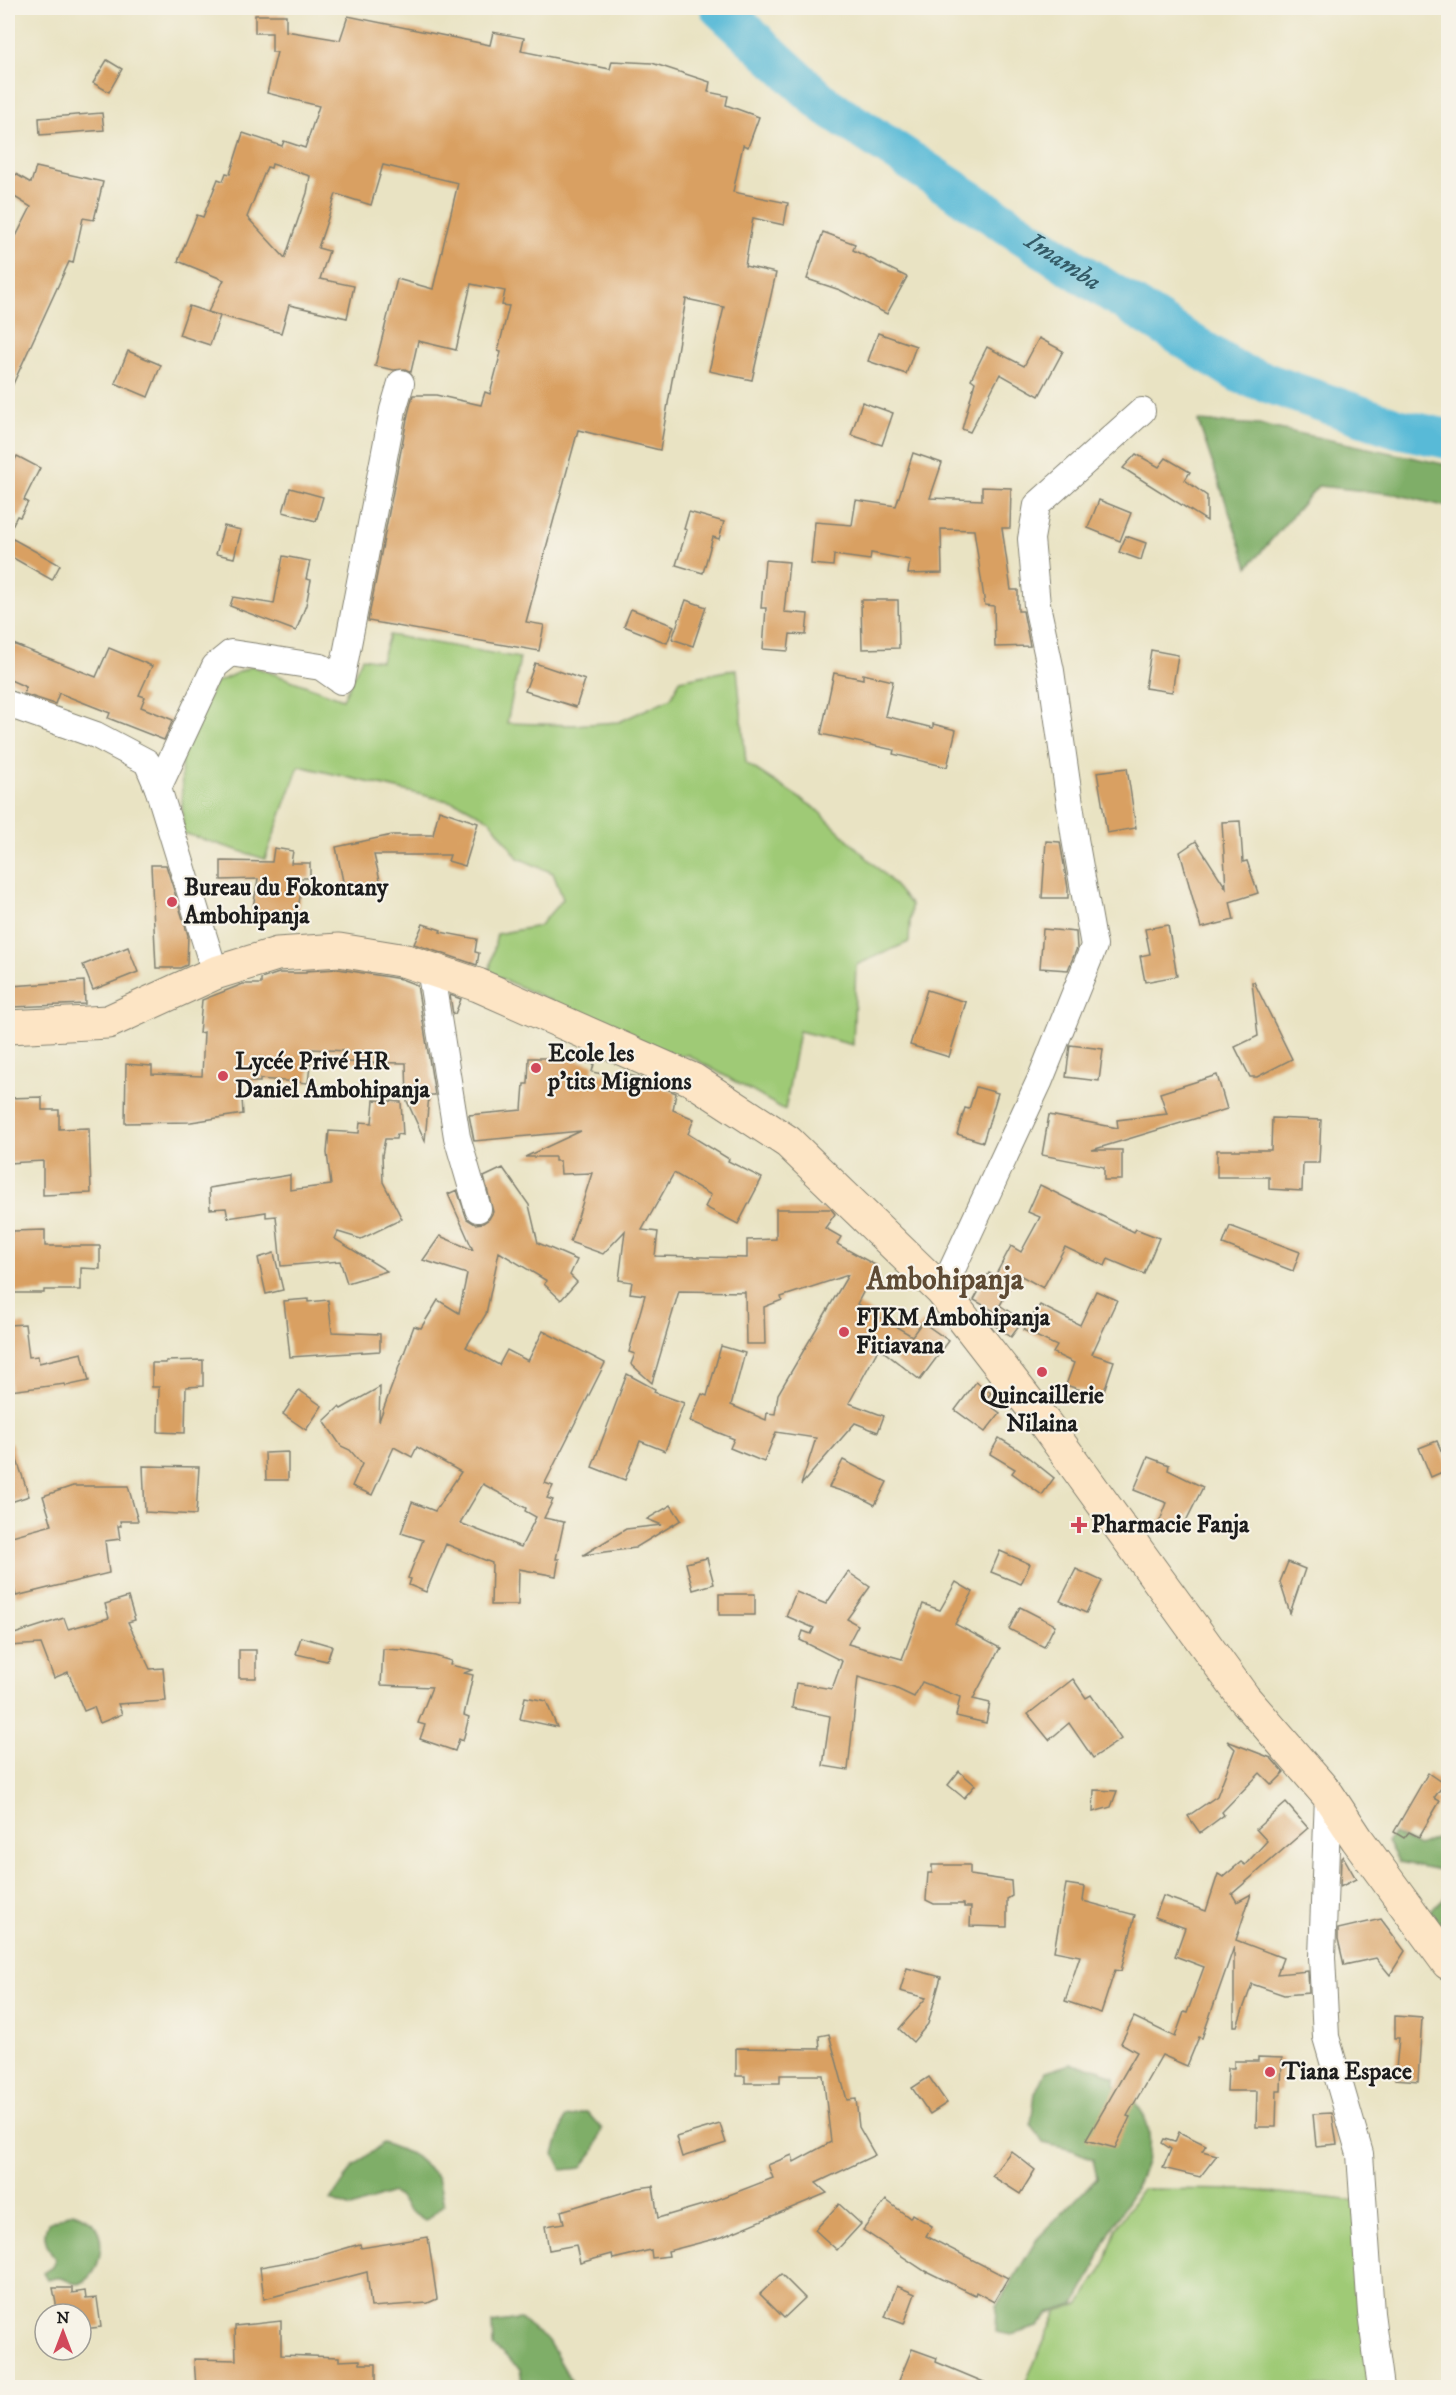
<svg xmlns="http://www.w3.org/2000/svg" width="1456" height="2395" font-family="'IM FELL DW Pica',serif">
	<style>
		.green { fill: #9fca76; stroke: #5e7349; stroke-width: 1.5 }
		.forest { fill: #7fae67; stroke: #4e6542; stroke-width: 1.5 }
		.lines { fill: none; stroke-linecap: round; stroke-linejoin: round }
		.river { stroke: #59bad7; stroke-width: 40 }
		.building { fill: #d9a062; fill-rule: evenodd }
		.street-casing { stroke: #828070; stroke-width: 28 }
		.secondary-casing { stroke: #828070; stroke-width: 35 }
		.street { stroke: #fff; stroke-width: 26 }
		.secondary { stroke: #fde5c5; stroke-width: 33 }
		.poi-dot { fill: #d1495b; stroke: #f7f3e8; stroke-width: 2 }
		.labels { text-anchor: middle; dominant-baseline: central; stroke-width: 4.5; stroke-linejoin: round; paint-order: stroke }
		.poi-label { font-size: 24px; font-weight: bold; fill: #1c1c1c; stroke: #f7f3e8; text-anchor: start }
		.water-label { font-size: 26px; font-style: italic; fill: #345b67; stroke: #f7f3e8 }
		.district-label { font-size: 30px; font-weight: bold; fill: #5e4a34; stroke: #f7f3e8 }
	</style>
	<rect width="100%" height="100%" fill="#f7f3e8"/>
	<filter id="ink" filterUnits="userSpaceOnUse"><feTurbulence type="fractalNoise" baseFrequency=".0167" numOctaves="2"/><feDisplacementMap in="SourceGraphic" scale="12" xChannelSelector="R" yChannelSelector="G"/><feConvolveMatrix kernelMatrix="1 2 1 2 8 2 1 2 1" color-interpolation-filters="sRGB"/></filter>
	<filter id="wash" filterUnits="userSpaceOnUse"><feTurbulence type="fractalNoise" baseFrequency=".008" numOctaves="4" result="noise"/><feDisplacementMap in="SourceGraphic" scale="24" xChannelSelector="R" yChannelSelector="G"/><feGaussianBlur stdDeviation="1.35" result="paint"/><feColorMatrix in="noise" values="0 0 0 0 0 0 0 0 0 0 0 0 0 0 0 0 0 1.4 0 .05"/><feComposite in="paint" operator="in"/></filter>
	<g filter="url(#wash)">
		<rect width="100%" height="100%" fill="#e9e3c3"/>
		<g class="green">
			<polygon points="389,635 520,658 507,723 573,725 619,722 671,698 680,680 737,669 746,763 815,808 889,879 911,905 909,942 856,965 853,1045 799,1031 785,1110 688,1055 675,1056 489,973 497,934 539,926 563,899 553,873 518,858 490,820 461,804 299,766 265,859 183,833 181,755 215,683 252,666 343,699 362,658 381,661"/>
			<polygon points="1142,2189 1250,2190 1357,2201 1380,2387 1023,2388 1057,2312 1080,2304 1105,2264 1116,2228"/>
		</g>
		<g class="forest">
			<polygon points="1198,421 1260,425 1448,465 1448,507 1395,494 1318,486 1248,567"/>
			<polygon points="1448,1833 1448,1877 1445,1871 1399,1862 1387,1842 1393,1834 1419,1846"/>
			<polygon points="1448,1894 1448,1947 1429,1912"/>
			<path d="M 1070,2064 L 1099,2069 L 1115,2078 L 1115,2085 C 1181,2129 1137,2184 1109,2234 C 1103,2244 1101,2254 1096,2264 C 1090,2278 1082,2292 1074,2305 L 1049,2313 L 1038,2327 L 1011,2335 L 996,2332 L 997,2306 L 1037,2239 L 1097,2178 L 1093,2159 L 1072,2150 L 1043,2143 L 1031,2124 L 1035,2093 L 1045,2072 Z"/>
			<polygon points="587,2112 602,2129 594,2152 581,2168 562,2170 554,2154 565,2118"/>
			<polygon points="383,2143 412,2154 438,2177 444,2205 425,2221 407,2209 400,2198 392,2193 351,2208 331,2200 354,2166"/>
			<path d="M 73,2212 C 82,2215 90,2219 96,2227 C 106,2243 99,2274 83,2282 C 74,2287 69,2280 61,2278 C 57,2277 51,2279 47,2280 L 43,2273 L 52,2267 L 55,2259 C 47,2246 41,2236 48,2223 Z"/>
			<polygon points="520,2319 548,2341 575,2387 523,2387 520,2369 493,2346 492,2323"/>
		</g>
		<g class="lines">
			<path class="river" id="s1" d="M 720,8 L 825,105 L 1104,288 L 1239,373 L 1397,428 L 1448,439"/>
		</g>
		<g id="blocks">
			<g class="building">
				<path d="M 255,15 L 286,15 L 286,31 L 340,40 L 348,16 L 490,45 L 493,32 L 524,38 L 521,51 L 610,69 L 612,61 L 652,63 L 710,82 L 708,92 L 728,96 L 726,105 L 759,117 L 748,147 L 743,145 L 733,192 L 788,203 L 784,225 L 753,218 L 745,266 L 776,273 L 752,380 L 709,371 L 724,307 L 686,299 L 660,450 L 578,430 L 526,622 L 544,625 L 539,651 L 368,621 L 408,414 L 413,395 L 436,395 L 481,405 L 485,392 L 490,394 L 501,352 L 498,351 L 509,306 L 502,305 L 505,291 L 471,284 L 456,350 L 418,341 L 411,372 L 405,369 L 394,370 L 375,366 L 397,279 L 433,289 L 458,183 L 383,165 L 371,205 L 336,194 L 318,248 L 329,251 L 320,279 L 354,286 L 347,318 L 289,305 L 281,333 L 208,312 L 224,280 L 178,261 L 197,215 L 203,217 L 218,179 L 223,181 L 226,173 L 230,174 L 243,133 L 282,146 L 284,141 L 305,148 L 319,106 L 267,93 L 277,52 L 272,52 L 272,33 L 255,33 ZM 272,164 L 310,176 L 307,193 L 285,258 L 247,217 L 267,167 L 271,168 Z"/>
				<polygon points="107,60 122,69 109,92 93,83"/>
				<polygon points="102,113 104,130 40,135 39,118"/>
				<polygon points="36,167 103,182 94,220 83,218 73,263 69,262 8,395 8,252 31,207 8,193 8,183 14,173 31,183"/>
				<polygon points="823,232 855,244 853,250 907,277 887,314 840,290 807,279"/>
				<polygon points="189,306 220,316 210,345 179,335"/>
				<polygon points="878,333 916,346 906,374 868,361"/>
				<polygon points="1039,338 1063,351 1039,396 1000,374 970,432 962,429 975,382 971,379 987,347 1024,366"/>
				<polygon points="128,351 161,365 148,397 115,383"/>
				<polygon points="862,402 893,413 882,445 851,435"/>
				<polygon points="913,453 942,463 930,498 982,500 982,487 1011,488 1010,528 1002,528 1011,590 1018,590 1018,611 1023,611 1030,646 995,647 994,606 985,605 974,530 941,529 942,573 908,574 910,560 871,553 870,560 834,555 833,566 811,564 815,522 852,525 856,500 896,506"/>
				<polygon points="1136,454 1159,467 1166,458 1190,472 1185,480 1207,496 1207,521 1123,468"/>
				<polygon points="17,456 40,468 24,500 28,502 20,517 17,516 8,534 8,474"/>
				<polygon points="290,488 323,497 316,521 283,512"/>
				<polygon points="1099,500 1131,513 1120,541 1088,528"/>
				<polygon points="689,512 724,522 719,539 713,537 703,573 676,565 687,530 684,529"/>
				<polygon points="224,526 241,530 234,558 216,554"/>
				<polygon points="1126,536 1146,543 1141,560 1119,552"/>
				<polygon points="13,539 60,565 52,580 8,555 8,549"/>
				<polygon points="283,556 310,561 306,579 311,580 306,605 296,631 230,606 233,597 274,604"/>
				<polygon points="765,560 789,562 784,612 808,614 806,635 790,634 788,651 763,649 766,608 761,608"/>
				<polygon points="686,600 706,607 693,646 672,639"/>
				<polygon points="861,600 898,600 899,648 862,649"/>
				<polygon points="631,609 674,626 667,643 624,626"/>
				<polygon points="8,642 96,677 109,648 152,666 139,695 145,697 141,707 173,720 164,740 108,718 110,713 59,693 55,704 24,694 26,687 8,679"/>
				<polygon points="1151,650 1178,655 1172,692 1145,688"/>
				<polygon points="535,663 585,680 576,707 525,691"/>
				<polygon points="834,673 863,679 863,674 893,681 885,716 933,728 933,724 956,730 947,767 893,754 894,750 821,734"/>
				<polygon points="1127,768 1136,828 1107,833 1097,772"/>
				<polygon points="439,810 478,823 465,866 448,861 450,855 374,855 382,888 346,896 336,847 392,835 433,835"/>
				<polygon points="1240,821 1243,862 1247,861 1258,893 1230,902 1234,920 1201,928 1180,852 1196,841 1226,888 1222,822"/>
				<polygon points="1046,841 1060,842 1068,888 1068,898 1042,898"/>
				<polygon points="274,848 293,851 291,863 310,863 310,878 289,878 288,882 302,884 296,921 252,913 258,879 221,880 221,861 272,862"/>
				<polygon points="151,865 166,865 188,935 187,965 180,968 156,968"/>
				<polygon points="423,924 441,930 440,932 477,939 475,952 479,953 477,965 414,944"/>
				<polygon points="1168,925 1177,976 1145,982 1140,956 1150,954 1145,929"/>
				<polygon points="1043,929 1076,932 1077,948 1068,970 1040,968"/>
				<polygon points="128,947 138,972 93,990 83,965"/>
				<polygon points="338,969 401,979 417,985 435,1095 429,1095 425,1141 407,1101 406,1063 345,1062 345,1051 312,1049 308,1083 260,1079 260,1082 241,1082 243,1114 191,1122 125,1123 126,1064 152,1066 152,1074 202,1076 204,1032 199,1033 202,1000 243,984 261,984 261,979 279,973 306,973 306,971"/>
				<polygon points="84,981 85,1004 13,1007 11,986"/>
				<polygon points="1252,982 1254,982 1292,1059 1257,1077 1250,1077 1235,1047 1258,1036"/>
				<polygon points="927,990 966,1002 949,1057 910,1045"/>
				<polygon points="450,995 461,999 455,1014 453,1014"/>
				<polygon points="1070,1045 1103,1049 1099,1081 1066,1077"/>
				<polygon points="529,1058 565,1058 594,1064 592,1072 627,1079 628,1075 641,1078 676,1093 673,1110 694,1119 688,1134 729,1159 728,1161 762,1178 738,1224 705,1207 711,1195 674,1173 642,1230 658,1232 655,1256 747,1258 747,1240 776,1239 776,1209 831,1209 835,1214 825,1228 841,1237 837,1244 877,1266 857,1304 912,1336 922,1322 949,1341 920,1380 879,1348 849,1403 884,1416 878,1432 855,1423 801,1485 816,1438 776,1432 764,1462 730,1448 734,1439 690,1421 702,1394 707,1396 721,1346 745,1353 731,1405 766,1420 767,1413 775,1414 778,1394 848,1275 781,1297 782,1300 764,1307 765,1344 746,1344 745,1292 679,1291 652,1383 631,1364 635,1354 629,1352 645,1295 630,1293 632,1282 619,1280 625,1231 603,1254 570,1242 592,1173 561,1174 560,1161 555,1161 555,1157 525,1157 581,1131 474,1141 469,1115 522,1110 524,1084 528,1084"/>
				<polygon points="1217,1075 1227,1109 1092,1150 1122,1150 1122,1180 1104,1180 1104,1167 1042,1155 1049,1115 1118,1128 1117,1120 1167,1114 1160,1093"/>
				<polygon points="976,1087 998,1093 983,1142 957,1134 965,1108 969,1109"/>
				<polygon points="42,1097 42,1110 59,1110 59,1129 89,1128 91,1193 43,1195 43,1161 8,1163 8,1098"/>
				<polygon points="374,1100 401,1102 403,1135 397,1134 396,1139 385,1139 382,1155 383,1182 402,1219 361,1239 338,1232 335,1239 387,1271 347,1283 340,1261 281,1266 276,1216 266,1217 266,1212 228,1218 226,1208 210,1209 209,1188 290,1175 290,1190 331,1185 327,1153 329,1131 359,1133 360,1122 372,1123"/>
				<polygon points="1272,1118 1321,1120 1319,1163 1303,1163 1302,1191 1269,1189 1269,1177 1217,1177 1217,1150 1271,1150"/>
				<path d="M 503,1168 L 529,1205 L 538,1243 L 577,1260 L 570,1275 L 577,1282 L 561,1300 L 544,1284 L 547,1281 L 499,1252 L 486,1314 L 466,1347 L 499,1365 L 507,1350 L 528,1361 L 543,1331 L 605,1363 L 545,1483 L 553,1486 L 547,1498 L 553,1500 L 544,1518 L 564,1522 L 556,1559 L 559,1559 L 556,1576 L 519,1569 L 518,1605 L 491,1605 L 492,1563 L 446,1544 L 426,1592 L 409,1585 L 411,1579 L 408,1578 L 423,1540 L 401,1533 L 412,1502 L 435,1511 L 461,1472 L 417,1447 L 412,1457 L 394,1447 L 372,1495 L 352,1486 L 362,1464 L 350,1450 L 341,1446 L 324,1421 L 339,1407 L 341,1409 L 380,1387 L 379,1421 L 414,1326 L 421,1328 L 438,1300 L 459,1313 L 467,1274 L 423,1260 L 440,1236 L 473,1250 L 448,1194 L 457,1190 L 467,1219 L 475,1224 L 483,1223 L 489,1219 L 493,1212 L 484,1177 ZM 483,1484 L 526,1508 L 525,1511 L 536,1517 L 521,1547 L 460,1523 Z"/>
				<polygon points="1040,1185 1134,1232 1136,1229 1159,1238 1144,1274 1108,1259 1105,1266 1065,1247 1043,1288 1018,1274 996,1312 974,1300 989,1273 995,1276 1011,1246 1021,1252 1040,1217 1028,1212"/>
				<polygon points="1230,1226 1300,1252 1293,1271 1223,1244"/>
				<polygon points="45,1230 45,1246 100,1246 100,1269 81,1268 81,1290 44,1290 44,1293 9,1293 8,1233 13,1233 13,1231"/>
				<polygon points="274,1253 283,1290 266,1294 258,1258"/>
				<polygon points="1096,1291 1117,1300 1092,1354 1114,1361 1102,1397 1066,1385 1074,1363 1053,1353 1057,1346 1023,1330 1040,1305 1080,1325"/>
				<polygon points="308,1299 308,1302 328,1300 332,1332 380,1334 380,1351 290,1357 284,1301"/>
				<polygon points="1001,1306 1023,1321 1011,1337 990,1322"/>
				<polygon points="25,1324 29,1357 38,1356 39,1363 82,1353 89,1381 66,1386 65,1384 10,1391 8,1325"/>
				<polygon points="203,1360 203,1386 186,1387 185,1433 158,1432 159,1387 152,1387 152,1363 166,1363 166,1361"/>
				<polygon points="627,1374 655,1389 654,1392 684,1403 665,1451 640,1441 625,1480 592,1467"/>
				<polygon points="976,1382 991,1393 984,1401 1000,1413 985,1432 955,1410"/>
				<polygon points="299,1390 322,1406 306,1430 283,1414"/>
				<polygon points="999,1438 1019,1450 1054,1478 1042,1495 1012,1473 1015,1469 990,1454"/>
				<polygon points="1437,1441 1449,1469 1431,1477 1419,1448"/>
				<polygon points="11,1442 29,1496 8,1503 8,1443"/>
				<polygon points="288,1452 288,1480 266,1480 265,1453"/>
				<polygon points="1148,1457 1169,1465 1168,1470 1203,1487 1181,1531 1159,1523 1167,1503 1134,1490"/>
				<polygon points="843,1460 887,1482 875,1505 860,1497 829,1487"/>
				<polygon points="143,1466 199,1467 196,1515 145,1512"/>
				<polygon points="73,1486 128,1486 138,1521 120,1521 121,1526 118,1526 120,1539 105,1541 109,1573 16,1596 9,1567 12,1566 8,1549 8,1537 52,1525 43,1496"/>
				<polygon points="671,1505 681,1520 635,1548 583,1555 626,1529 662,1525 647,1519"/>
				<polygon points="1000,1551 1030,1564 1021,1584 991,1572"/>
				<polygon points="707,1558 714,1584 693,1590 686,1563"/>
				<polygon points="1288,1562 1305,1569 1290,1613 1280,1582"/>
				<polygon points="1076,1569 1102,1581 1086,1613 1060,1601"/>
				<polygon points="848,1572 870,1587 847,1619 858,1625 848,1644 902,1659 923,1604 940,1610 956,1582 973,1592 955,1624 1000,1648 973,1699 990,1703 986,1723 956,1716 960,1697 922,1682 914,1697 895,1688 858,1677 848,1770 823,1766 830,1716 792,1708 796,1683 832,1689 842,1661 800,1640 803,1631 811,1634 814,1628 786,1616 796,1592 826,1604"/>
				<rect x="719" y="1594" width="36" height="21"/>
				<polygon points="128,1597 135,1620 128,1622 150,1669 163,1668 166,1701 118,1704 122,1714 100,1723 94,1707 84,1711 68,1672 54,1678 41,1644 8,1646 8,1636 64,1618 68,1629 109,1618 105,1604"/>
				<polygon points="1020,1607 1055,1625 1044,1647 1009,1629"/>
				<polygon points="301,1637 332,1646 327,1661 296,1654"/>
				<polygon points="383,1649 402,1650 435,1656 451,1661 450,1665 472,1670 464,1673 473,1675 464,1715 469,1717 463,1741 459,1739 455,1751 420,1739 425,1725 418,1723 432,1687 381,1685"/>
				<rect x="239" y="1650" width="17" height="28"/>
				<polygon points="1073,1679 1086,1698 1091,1695 1121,1739 1093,1758 1069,1723 1049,1740 1028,1714"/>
				<polygon points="525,1697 546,1701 557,1727 520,1719"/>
				<polygon points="1227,1741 1271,1758 1284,1773 1272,1785 1260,1773 1222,1812 1224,1815 1200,1833 1188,1816 1217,1796 1235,1749"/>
				<polygon points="959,1771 975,1785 964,1798 948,1785"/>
				<polygon points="1428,1773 1444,1784 1434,1798 1440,1801 1419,1837 1409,1832 1404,1838 1394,1832"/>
				<polygon points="1094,1790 1117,1791 1111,1807 1093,1812"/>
				<polygon points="1286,1803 1308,1828 1232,1894 1237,1902 1251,1894 1236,1940 1283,1958 1277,1974 1308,1971 1309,1993 1284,1995 1252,1984 1237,2026 1234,2026 1234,1947 1202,2038 1199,2037 1187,2066 1162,2055 1127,2116 1130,2117 1115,2148 1086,2140 1137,2052 1121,2043 1134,2017 1175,2037 1184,2012 1187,2013 1204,1967 1175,1956 1185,1928 1155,1917 1163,1896 1206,1911 1218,1874 1223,1877 1241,1862 1245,1865 1267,1841 1256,1829"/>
				<polygon points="1343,1856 1356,1879 1340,1887 1341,1858"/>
				<polygon points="932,1865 970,1865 970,1875 1011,1881 1012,1896 1007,1899 1007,1927 970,1926 971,1907 964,1907 964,1904 934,1904 926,1900 928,1873 932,1873"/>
				<polygon points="1066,1884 1085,1887 1083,1901 1135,1915 1121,1971 1115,1970 1101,2013 1065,2001 1080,1956 1054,1951"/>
				<polygon points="1381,1919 1405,1951 1390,1975 1376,1958 1344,1965 1338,1939 1338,1929"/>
				<polygon points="907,1968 941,1977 928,2024 913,2042 899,2029 926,1998 900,1991"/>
				<polygon points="1395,2016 1422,2018 1418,2081 1395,2079 1399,2038 1395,2038"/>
				<polygon points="829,2034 847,2100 856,2099 859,2127 875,2155 816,2183 827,2193 722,2237 668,2251 669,2256 652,2258 651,2250 613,2259 612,2254 580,2263 576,2245 549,2250 545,2226 564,2223 561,2211 638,2188 653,2186 658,2218 706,2204 773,2178 768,2165 792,2155 794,2162 831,2142 823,2075 780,2075 780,2083 745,2083 745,2076 736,2076 736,2048 820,2049 819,2036"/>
				<polygon points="1258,2057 1282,2058 1281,2091 1277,2091 1276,2127 1256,2127 1257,2091 1227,2091 1228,2068 1234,2068 1234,2061 1258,2061"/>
				<polygon points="929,2077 947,2103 930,2114 912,2088"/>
				<polygon points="1332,2113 1337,2144 1316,2146 1313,2114"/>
				<polygon points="720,2124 726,2143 682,2157 676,2137"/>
				<polygon points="1179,2132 1206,2145 1202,2151 1217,2155 1200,2177 1163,2168 1171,2149 1162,2143 1164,2139 1175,2142"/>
				<polygon points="1011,2151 1035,2170 1020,2194 992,2176"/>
				<polygon points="886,2200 910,2218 912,2214 932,2226 926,2236 1008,2278 994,2302 976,2292 975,2295 926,2271 926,2272 863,2230"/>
				<polygon points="839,2204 861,2224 837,2250 815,2230"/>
				<polygon points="428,2237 437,2299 428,2303 371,2307 367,2272 264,2299 260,2267 316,2257 360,2244 361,2248"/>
				<polygon points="781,2274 805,2298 784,2318 760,2294"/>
				<polygon points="897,2286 915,2294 904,2324 885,2317"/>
				<polygon points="53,2288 72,2288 72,2293 85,2291 86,2299 97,2298 101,2327 82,2329 81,2314 58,2314"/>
				<polygon points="281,2321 281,2355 339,2357 339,2361 360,2360 360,2364 376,2364 376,2384 364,2385 364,2388 196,2387 194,2359 236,2360 235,2326"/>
				<polygon points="912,2349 937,2358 936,2362 998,2388 896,2388"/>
			</g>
		</g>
	</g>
	<g filter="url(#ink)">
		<use href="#blocks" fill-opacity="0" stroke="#828070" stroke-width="1.5"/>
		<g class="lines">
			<g class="street-casing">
				<g id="street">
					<polyline points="8,704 96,735 147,762 158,788 215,973"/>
					<polyline points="158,788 215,666 231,653 321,667 341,681 393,410 401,383"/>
					<polyline points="430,968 457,1137 478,1209"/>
					<polyline points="942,1291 1040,1080 1094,946 1075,839 1051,671 1037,605 1031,539 1037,505 1142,411"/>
					<polyline points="1328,1795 1322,1957 1326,2037 1360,2154 1371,2313 1381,2388"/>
				</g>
			</g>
			<g class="secondary-casing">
				<polyline id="secondary" points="8,1027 108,1022 215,973 277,954 339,950 406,961 478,985 693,1080 788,1142 942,1291 1046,1425 1244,1698 1328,1795 1357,1839 1448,1963"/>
			</g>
			<use href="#street" class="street"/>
			<use href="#secondary" class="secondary"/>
		</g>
	</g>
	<g class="poi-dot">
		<circle cx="172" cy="902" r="6"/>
		<circle cx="536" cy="1068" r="6"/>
		<circle cx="223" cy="1076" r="6"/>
		<circle cx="844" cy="1332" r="6"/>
		<circle cx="1042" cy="1372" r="6"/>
		<path d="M1076 1516h6v6h6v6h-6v6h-6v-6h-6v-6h6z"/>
		<circle cx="1270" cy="2072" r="6"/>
	</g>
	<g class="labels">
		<g class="poi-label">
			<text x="184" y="888">Bureau du Fokontany<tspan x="184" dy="28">Ambohipanja</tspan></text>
			<text x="548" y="1054">Ecole les<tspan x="548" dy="28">p’tits Mignions</tspan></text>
			<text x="235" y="1062">Lycée Privé HR<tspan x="235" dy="28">Daniel Ambohipanja</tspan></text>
			<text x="856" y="1318">FJKM Ambohipanja<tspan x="856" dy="28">Fitiavana</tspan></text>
			<text x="1042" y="1396" text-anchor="middle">Quincaillerie<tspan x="1042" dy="28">Nilaina</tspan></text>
			<text x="1091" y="1525">Pharmacie Fanja</text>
			<text x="1282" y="2072">Tiana Espace</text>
		</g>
		<g class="water-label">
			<text stroke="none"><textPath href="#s1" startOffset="428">Imamba</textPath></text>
		</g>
		<g class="district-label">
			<text x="945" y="1280">Ambohipanja</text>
		</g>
	</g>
	<rect width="1456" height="2395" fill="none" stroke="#f7f3e8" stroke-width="30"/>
	<g transform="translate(63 2332)"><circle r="28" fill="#f7f3e8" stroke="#9f9d96" stroke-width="1.5"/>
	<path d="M0-4.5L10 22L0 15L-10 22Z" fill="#d1495b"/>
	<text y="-9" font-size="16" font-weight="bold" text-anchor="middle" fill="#1c1c1c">N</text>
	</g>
</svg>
